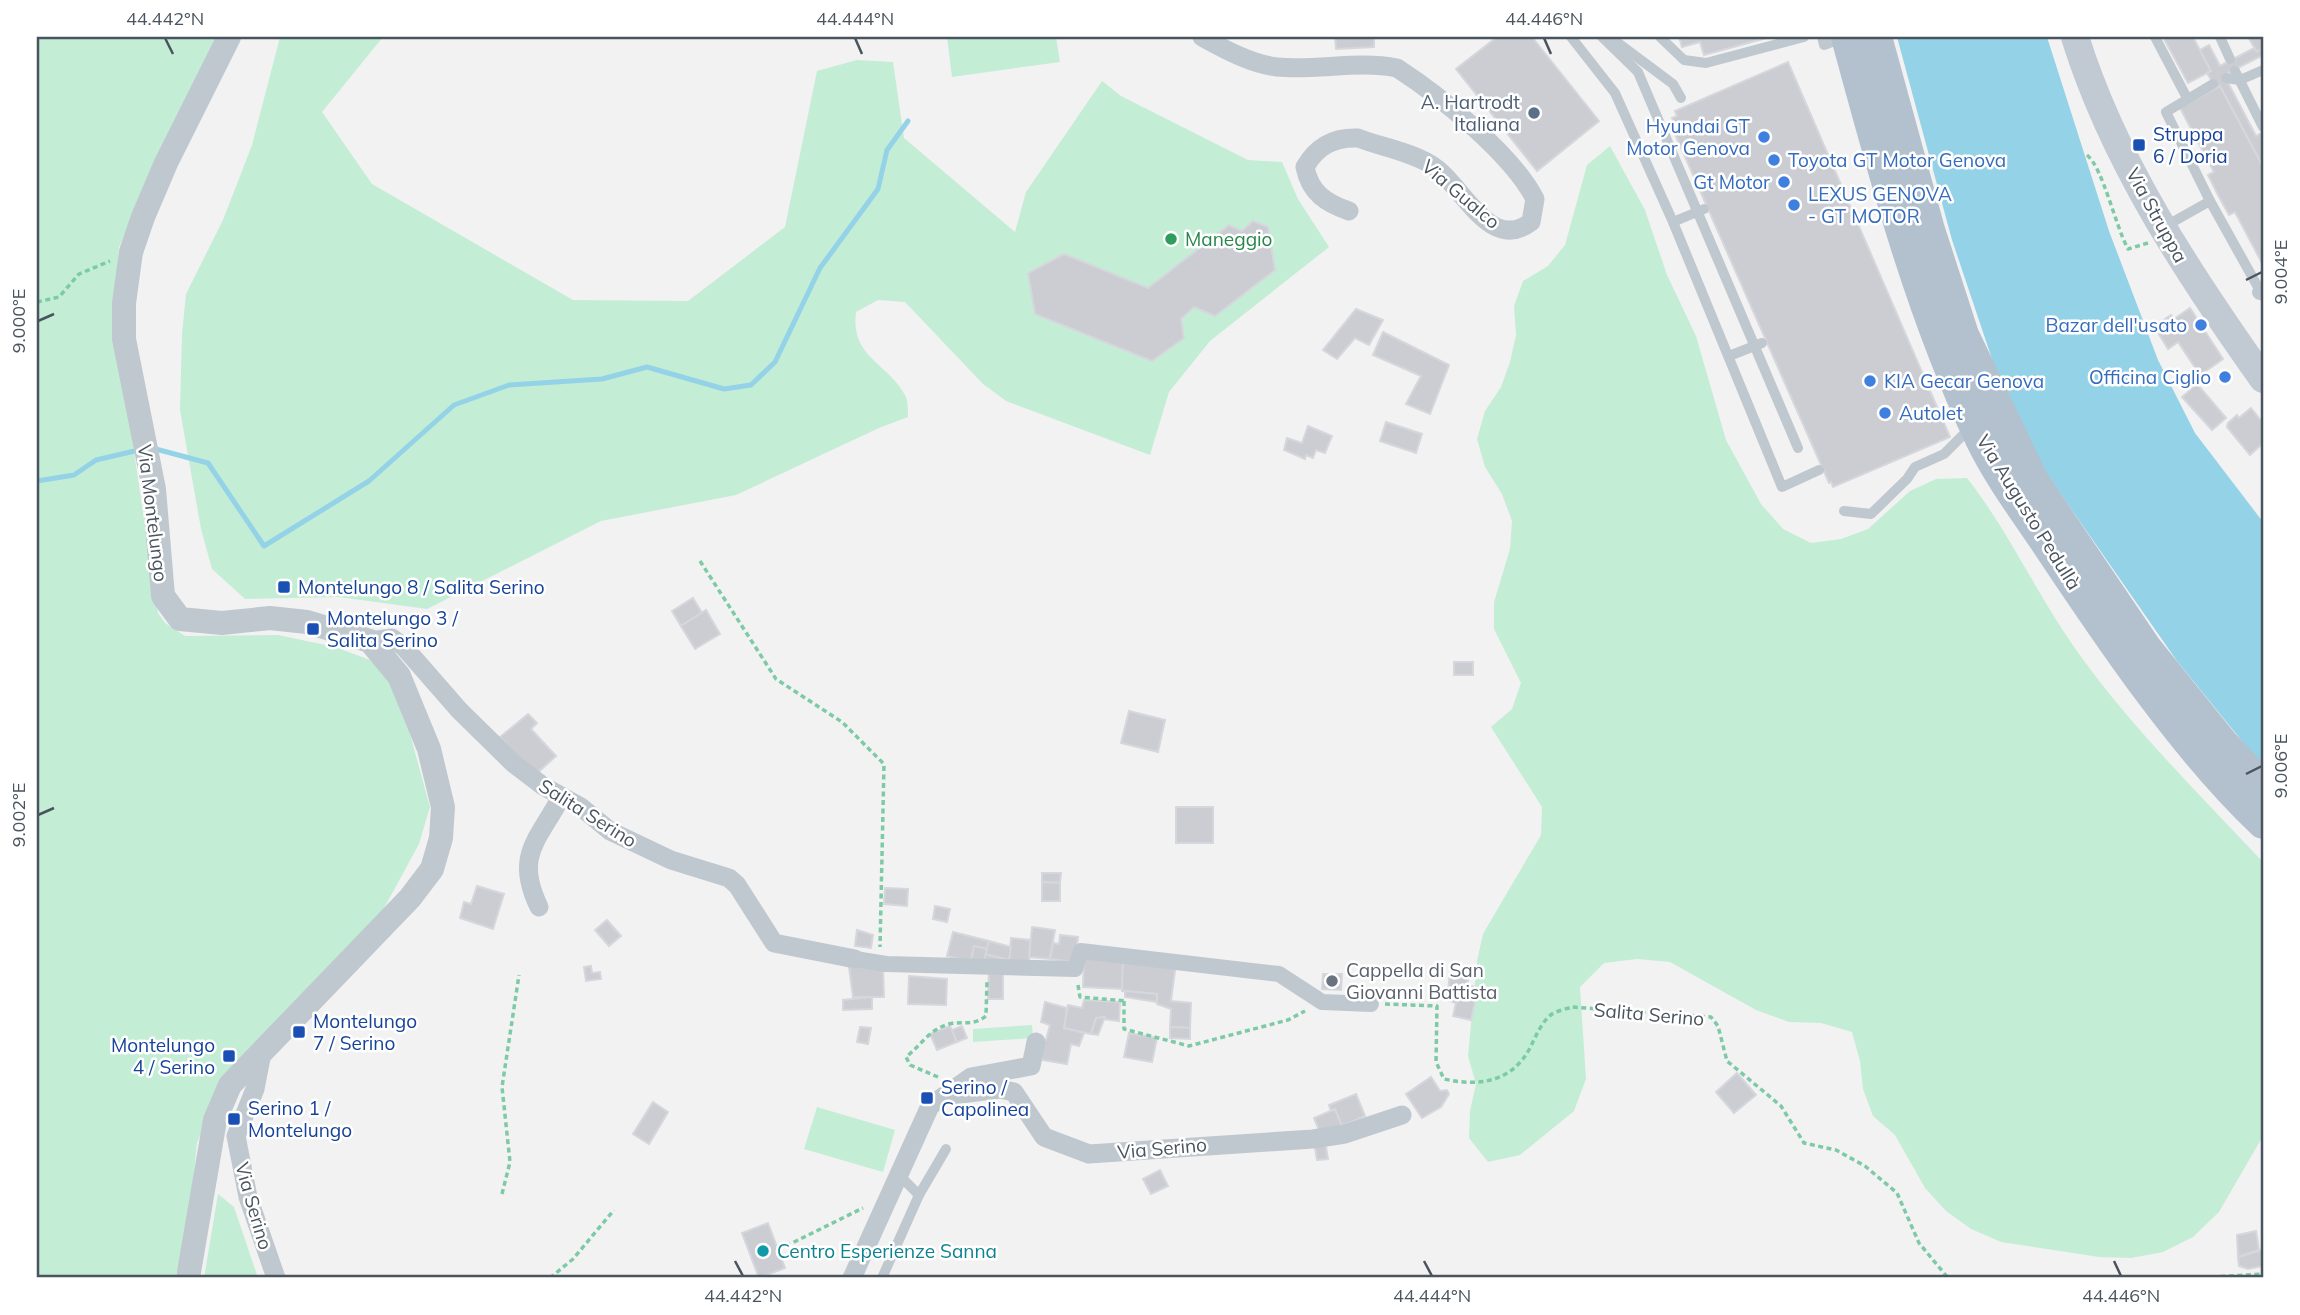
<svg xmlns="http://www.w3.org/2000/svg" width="2300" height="1315" font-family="Mulish,sans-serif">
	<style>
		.green { fill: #c4edd5 }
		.water { fill: #94d3e7 }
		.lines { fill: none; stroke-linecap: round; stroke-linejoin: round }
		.stream { stroke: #94d3e7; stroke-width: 5 }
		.building { fill: #cccdd3; stroke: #d6d7dc; stroke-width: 2 }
		.path { stroke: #7dcaa6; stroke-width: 3.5; stroke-dasharray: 5 3.5; stroke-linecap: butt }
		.service { stroke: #c0c8cf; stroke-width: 10 }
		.pedestrian { stroke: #c0c8cf; stroke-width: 16 }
		.minor { stroke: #c0c8cf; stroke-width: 19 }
		.tertiary { stroke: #c0c8cf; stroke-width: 24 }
		.secondary { stroke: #c1c9d3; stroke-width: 28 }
		.primary { stroke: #b3c0ce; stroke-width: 32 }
		.service-bridge { stroke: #c0c8cf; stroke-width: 10 }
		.ticks { fill: none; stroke: #4a545e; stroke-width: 2.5 }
		.service-dot { fill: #5c6f8a; stroke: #fff; stroke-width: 2.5 }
		.shop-dot { fill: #3f7fe0; stroke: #fff; stroke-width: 2.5 }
		.transit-dot { fill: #1a4fb4; stroke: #fff; stroke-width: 2.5 }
		.leisure-dot { fill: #2e9e5b; stroke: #fff; stroke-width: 2.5 }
		.worship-dot { fill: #6b7280; stroke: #fff; stroke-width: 2.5 }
		.culture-dot { fill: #0f9aa8; stroke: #fff; stroke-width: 2.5 }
		.labels { text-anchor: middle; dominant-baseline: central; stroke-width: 5; stroke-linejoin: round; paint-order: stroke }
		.service-label { font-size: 19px; fill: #4e5e75; stroke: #fff; text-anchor: end }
		.shop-label { font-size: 19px; fill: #366cbe; stroke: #fff; text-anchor: end }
		.transit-label { font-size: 19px; fill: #164399; stroke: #fff; text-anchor: start }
		.street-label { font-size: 19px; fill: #4a545e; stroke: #fff }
		.leisure-label { font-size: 19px; fill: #27864d; stroke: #fff; text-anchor: start }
		.worship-label { font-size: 19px; fill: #5b616d; stroke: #fff; text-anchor: start }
		.culture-label { font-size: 19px; fill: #0d838f; stroke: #fff; text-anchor: start }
		.neatline { fill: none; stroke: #4a545e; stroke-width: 2.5 }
		.ticks-label { font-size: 18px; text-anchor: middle; fill: #4a545e }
	</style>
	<rect width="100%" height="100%" fill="#f3f2f2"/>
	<g class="green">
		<polygon points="37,37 220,37 119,247 114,317 158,613 165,623 185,636 278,635 335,647 370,660 388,679 410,734 430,807 419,844 383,910 218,1092 197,1143 186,1252 174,1278 37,1278"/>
		<path d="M 280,37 L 383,37 L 322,112 L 372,184 L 573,300 L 688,301 L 785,227 L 817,71 L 857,60 L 893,62 L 904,138 L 1015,232 L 1026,192 L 1102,81 L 1121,96 L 1248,160 L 1282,162 L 1298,199 L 1329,247 L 1210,341 L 1169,392 L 1150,455 L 1006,401 L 983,384 L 905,302 L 878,300 L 856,312 C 850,357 888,363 905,395 C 908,400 908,411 908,417 L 879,428 L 736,495 L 601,521 L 427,609 L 339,597 L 245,599 L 212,569 L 201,529 L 180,410 L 182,334 L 186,294 L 223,220 L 252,145 Z"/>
		<polygon points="947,37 1056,37 1060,62 952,77"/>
		<path d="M 1610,146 L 1645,210 L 1667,275 L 1696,336 L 1726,440 L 1761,504 L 1783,529 L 1811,543 L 1841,539 L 1868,529 L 1910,491 L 1936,479 L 1967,478 C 2010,533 2038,597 2079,654 C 2133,729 2200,795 2263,862 L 2263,1136 L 2219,1212 L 2193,1237 L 2163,1252 L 2131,1258 L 2099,1257 L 2001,1242 L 1971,1229 L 1946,1211 L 1925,1188 L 1895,1135 L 1873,1116 L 1863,1089 L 1860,1061 L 1852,1032 L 1821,1023 L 1789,1022 L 1756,1010 L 1670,962 L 1637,959 L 1604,963 L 1580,987 L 1586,1079 L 1574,1111 L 1520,1155 L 1488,1162 L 1469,1138 L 1470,1111 L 1476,1084 L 1468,1056 L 1477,961 L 1483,934 L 1541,835 L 1542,807 L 1491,727 L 1512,709 L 1521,683 L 1494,629 L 1494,602 L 1510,549 L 1512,521 L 1502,494 L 1485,467 L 1477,439 L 1485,411 L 1501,387 L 1510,362 L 1516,335 L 1514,306 L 1523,281 L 1548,266 L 1565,245 L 1587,165 Z"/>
		<polygon points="1032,1025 1033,1038 973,1042 973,1029"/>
		<polygon points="817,1107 895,1130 883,1172 804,1149"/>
		<polygon points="218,1194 234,1207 258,1278 204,1278"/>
	</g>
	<polygon class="water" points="1897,37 2047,37 2109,231 2158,360 2195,433 2263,522 2263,767 2177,661 2035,457 1994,365 1952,240"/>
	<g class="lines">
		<g class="stream">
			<polyline points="152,448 208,463 264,546 369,481 454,405 509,385 602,379 647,367 724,389 751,385 775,362 820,268 878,189 887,150 908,121"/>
			<polyline points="37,481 74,475 96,460 139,450"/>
		</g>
	</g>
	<g class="building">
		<polygon points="1335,37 1374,37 1374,47 1336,49"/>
		<polygon points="1497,37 1532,37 1599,121 1537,171 1456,69"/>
		<polygon points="1679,37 1770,37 1704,55 1700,42 1682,47"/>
		<polygon points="2163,37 2193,37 2211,71 2188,83"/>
		<polygon points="2248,37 2263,37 2263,48 2257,52"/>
		<polygon points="2209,45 2220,66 2254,48 2257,52 2263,48 2263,59 2261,56 2224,75 2256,136 2263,132 2263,167 2220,86 2216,89 2207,73 2211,71 2200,50"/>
		<polygon points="1788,62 1950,437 1833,487 1831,482 1829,483 1675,134 1678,133 1672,118 1677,116 1675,111"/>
		<polygon points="2220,86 2263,167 2263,265 2235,212 2229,215 2218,195 2208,175 2214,172 2180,108"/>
		<polygon points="1253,221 1268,227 1275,270 1215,316 1194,307 1181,319 1184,338 1152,361 1035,314 1028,273 1064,254 1148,288 1229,225 1242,231"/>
		<polygon points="2190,308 2223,359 2200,375 2178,342 2168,349 2154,326 2171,315 2174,319"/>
		<polygon points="1356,309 1383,320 1369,345 1355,338 1337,359 1323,350"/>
		<polygon points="1383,332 1449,365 1430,414 1406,404 1421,376 1373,355"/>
		<polygon points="2197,384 2226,418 2212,430 2182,397"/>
		<polygon points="2251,408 2263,423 2263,443 2250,455 2227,427 2228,423 2237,415 2239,418"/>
		<polygon points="1386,422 1422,434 1416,453 1380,441"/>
		<polygon points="1308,426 1332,436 1325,453 1316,450 1313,458 1306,455 1305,459 1284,450 1287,438 1302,443"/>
		<polygon points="693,598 702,613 681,626 672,611"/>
		<polygon points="706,610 720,634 695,649 681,626"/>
		<rect x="1454" y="662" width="19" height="13"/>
		<polygon points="1129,711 1165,720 1158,752 1121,743"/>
		<polygon points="528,714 537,723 531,729 556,756 535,775 500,737"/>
		<rect x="1176" y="807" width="37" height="36"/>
		<polygon points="1042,873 1061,873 1060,883 1042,882"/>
		<polygon points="1042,882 1060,883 1060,901 1042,901"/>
		<polygon points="477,886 504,894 493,929 460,918 464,902 471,904"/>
		<polygon points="885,888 908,889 907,906 884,904"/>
		<polygon points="935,906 950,909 947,922 933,919"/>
		<polygon points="607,920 621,936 609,946 595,930"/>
		<polygon points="1032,927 1055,930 1050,959 1029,957"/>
		<polygon points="857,930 873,935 871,948 855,946"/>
		<polygon points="953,932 989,941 987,949 974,946 971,961 947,956"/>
		<polygon points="1060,935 1078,937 1075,962 1050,959 1053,943 1059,944"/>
		<polygon points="1011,938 1030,940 1029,964 983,964 985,954 1009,960"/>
		<polygon points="989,941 1011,947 1009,960 985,954"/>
		<polygon points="974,946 987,949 983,964 971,961"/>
		<polygon points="1084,955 1123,957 1122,989 1083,987"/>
		<polygon points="1123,957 1176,963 1171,1001 1191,1003 1190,1028 1170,1027 1171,1009 1157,1004 1157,994 1122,991"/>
		<polygon points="591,966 592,973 600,972 601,979 586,981 584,967"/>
		<polygon points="849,967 883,967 884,997 853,997"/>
		<polygon points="989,972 1003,972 1003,999 988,999"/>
		<polygon points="1450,973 1468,977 1468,985 1478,988 1471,1020 1453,1016 1456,1003 1447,1000"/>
		<polygon points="1323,974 1342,974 1341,990 1322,989"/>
		<polygon points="909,976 947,979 946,1005 908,1004"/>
		<polygon points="1125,991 1157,994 1157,1002 1125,997"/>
		<polygon points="872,997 872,1009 843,1010 843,1000"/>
		<polygon points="1084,1000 1120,1002 1119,1021 1096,1018 1091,1034 1064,1028 1068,1005 1082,1008"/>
		<polygon points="1045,1002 1067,1008 1064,1028 1084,1033 1079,1046 1071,1044 1067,1064 1042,1060 1042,1040 1046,1040 1050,1025 1041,1022"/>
		<polygon points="1105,1017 1098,1035 1091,1034 1096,1018"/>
		<polygon points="950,1026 957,1042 937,1050 930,1034"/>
		<polygon points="962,1026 967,1038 957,1042 952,1030"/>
		<polygon points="860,1027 871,1028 868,1044 857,1042"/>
		<polygon points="1170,1027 1190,1028 1190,1039 1170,1038"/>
		<polygon points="1129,1033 1157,1038 1152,1062 1124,1057"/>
		<polygon points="1737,1073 1756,1095 1734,1113 1716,1092"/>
		<polygon points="1431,1077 1440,1091 1447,1090 1449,1094 1441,1107 1422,1118 1406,1094"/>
		<polygon points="1356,1094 1365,1116 1342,1126 1335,1109 1331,1111 1329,1105"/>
		<polygon points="653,1102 668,1112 649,1144 633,1134"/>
		<polygon points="1335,1109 1342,1126 1321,1135 1314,1118"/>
		<polygon points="1325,1141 1328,1159 1317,1160 1314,1142"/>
		<polygon points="1160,1170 1168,1186 1151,1194 1143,1179"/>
		<polygon points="768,1223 785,1268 759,1278 742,1233"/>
		<polygon points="2256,1231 2259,1250 2238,1257 2237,1235"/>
		<polygon points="2262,1250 2263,1266 2248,1269 2239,1266 2238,1257"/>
	</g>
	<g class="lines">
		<g class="path">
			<path d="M 2087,155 C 2103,168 2115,225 2128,249 L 2148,243"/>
			<polyline points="37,302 59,297 79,274 110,261"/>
			<polyline points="700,561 776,679 842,722 884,764 880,947"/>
			<polyline points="1078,985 1080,997 1126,1001"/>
			<polyline points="1124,1001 1124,1029 1189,1046 1288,1020 1305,1011"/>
			<path d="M 1385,1004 L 1437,1006 L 1436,1062 L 1444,1079 C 1480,1087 1513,1082 1531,1046 C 1536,1036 1542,1021 1552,1014 C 1557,1011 1566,1009 1572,1007 L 1711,1017 L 1718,1026 L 1727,1061 L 1781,1106 L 1804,1143 L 1836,1150 L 1865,1166 L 1897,1193 L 1919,1243 L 1948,1278"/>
			<path d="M 938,1077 L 910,1065 L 906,1057 C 921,1045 930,1029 949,1024 C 963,1021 974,1026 986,1016 L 987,982"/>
			<polyline points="502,1194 510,1162 502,1087 519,975"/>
			<polyline points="786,1246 863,1208"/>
			<polyline points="550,1278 573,1259 614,1210"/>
			<polyline points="2195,1278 2263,1274"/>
		</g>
		<g class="service">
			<polyline points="1571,37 1615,93 1673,222 1782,487 1819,470"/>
			<polyline points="1602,37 1638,72 1798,448"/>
			<polyline points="1610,37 1673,84 1681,98"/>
			<polyline points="1660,37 1684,60 1706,63 1804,37"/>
			<polyline points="1822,37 1824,45 1842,38"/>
			<polyline points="2155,37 2187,98"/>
			<polyline points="2220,37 2230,59"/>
			<polyline points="2235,71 2263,127"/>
			<polyline points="2226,78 2240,80 2263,70"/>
			<polyline points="2213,84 2166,112 2210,201 2263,296"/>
			<polyline points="2164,227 2210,201"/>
			<polyline points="1844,511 1871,514 1907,479 1915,467 1944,454 1969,429"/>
			<polyline points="899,1175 919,1195"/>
			<polyline points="882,1278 919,1195 946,1149"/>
		</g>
		<g class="pedestrian">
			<polyline points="2260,292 2263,290"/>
			<polyline points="855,959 886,964 1075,969 1081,951 1279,974 1322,1002 1371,1004"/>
		</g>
		<g class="minor">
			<path d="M 1202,37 C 1224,49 1251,64 1277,67 C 1317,71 1358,60 1397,68 C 1439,95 1512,154 1535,199 L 1531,222 C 1488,254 1462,182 1430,164 C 1408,151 1381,147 1358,138 C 1334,137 1317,146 1305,167 C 1310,193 1326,203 1349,211"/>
			<polyline points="370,641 392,638 404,647 459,710 513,763 543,786 581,807 610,831 671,860 729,878 737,885 774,943 855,959"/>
			<path d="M 539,907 C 514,855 538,841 561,797"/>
			<polyline points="262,1053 255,1089 236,1136 248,1197 276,1278"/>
			<polyline points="945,1096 1000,1089 1014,1092 1044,1137 1089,1154 1313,1139 1345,1134 1402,1115"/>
			<polyline points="852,1278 930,1106 971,1077 1031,1066 1036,1042"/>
		</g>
		<polyline class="tertiary" points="188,1278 215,1120 230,1085 410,898 432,869 441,838 443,807 429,749 399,676 370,641 307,622 270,618 222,623 180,619 163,596 154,489 124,339 124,303 131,252 143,217 166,163 229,37"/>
		<path class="secondary" d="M 2075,37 C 2114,162 2188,273 2263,379"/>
		<g class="primary">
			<path d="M 1847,37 C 1884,173 1920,311 1981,439 C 2000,478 2028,515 2052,551 C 2112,641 2185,749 2263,823"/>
			<polyline points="1876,37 1929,230 1963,335 2033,481 2145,647 2223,744 2263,786"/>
		</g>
		<g class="service-bridge">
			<polyline points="1673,222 1704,209"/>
			<polyline points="1729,356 1762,343"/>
		</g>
	</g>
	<path class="ticks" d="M 165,38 L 173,54M 855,38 L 862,54M 1544,38 L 1551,54M 2246,280 L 2262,272M 38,321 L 54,314M 2246,774 L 2262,766M 38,815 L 54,808M 735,1261 L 743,1276M 1424,1261 L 1432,1276M 2114,1261 L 2121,1276"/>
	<circle class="service-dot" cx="1534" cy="113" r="7"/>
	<g class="shop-dot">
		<circle cx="1764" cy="137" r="7"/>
		<circle cx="1774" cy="160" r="7"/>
		<circle cx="1784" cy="182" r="7"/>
		<circle cx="1794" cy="205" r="7"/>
		<circle cx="2201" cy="325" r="7"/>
		<circle cx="2225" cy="377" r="7"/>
		<circle cx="1870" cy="381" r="7"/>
		<circle cx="1885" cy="413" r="7"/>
	</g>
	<g class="transit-dot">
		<rect x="2132" y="138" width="14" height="14" rx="3.5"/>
		<rect x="277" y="580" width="14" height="14" rx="3.5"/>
		<rect x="306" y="622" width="14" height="14" rx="3.5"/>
		<rect x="292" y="1025" width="14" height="14" rx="3.5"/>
		<rect x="222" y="1049" width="14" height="14" rx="3.5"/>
		<rect x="920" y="1091" width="14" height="14" rx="3.5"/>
		<rect x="227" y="1112" width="14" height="14" rx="3.5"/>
	</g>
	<circle class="leisure-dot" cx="1171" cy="239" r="7"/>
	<circle class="worship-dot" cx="1332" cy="981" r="7"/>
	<circle class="culture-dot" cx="763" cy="1251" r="7"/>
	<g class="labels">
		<g class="service-label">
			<text x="1520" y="102">A. Hartrodt<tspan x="1520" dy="22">Italiana</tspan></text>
		</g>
		<g class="shop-label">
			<text x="1750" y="126">Hyundai GT<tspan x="1750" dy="22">Motor Genova</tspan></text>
			<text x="1788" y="160" text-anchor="start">Toyota GT Motor Genova</text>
			<text x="1770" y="182">Gt Motor</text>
			<text x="1808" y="194" text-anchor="start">LEXUS GENOVA<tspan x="1808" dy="22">- GT MOTOR</tspan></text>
			<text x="2187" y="325">Bazar dell'usato</text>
			<text x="2211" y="377">Officina Ciglio</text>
			<text x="1884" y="381" text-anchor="start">KIA Gecar Genova</text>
			<text x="1899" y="413" text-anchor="start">Autolet</text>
		</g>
		<g class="transit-label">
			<text x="2153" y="134">Struppa<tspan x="2153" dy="22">6 / Doria</tspan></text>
			<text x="298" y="587">Montelungo 8 / Salita Serino</text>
			<text x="327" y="618">Montelungo 3 /<tspan x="327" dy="22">Salita Serino</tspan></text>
			<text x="313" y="1021">Montelungo<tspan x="313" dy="22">7 / Serino</tspan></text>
			<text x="215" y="1045" text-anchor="end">Montelungo<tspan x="215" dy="22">4 / Serino</tspan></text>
			<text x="941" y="1087">Serino /<tspan x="941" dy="22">Capolinea</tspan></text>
			<text x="248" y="1108">Serino 1 /<tspan x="248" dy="22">Montelungo</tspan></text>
		</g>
		<g class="street-label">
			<text transform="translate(1461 194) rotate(40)">Via Gualco</text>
			<text transform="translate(2157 215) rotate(61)">Via Struppa</text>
			<text transform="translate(2029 512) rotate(58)">Via Augusto Pedullà</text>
			<text transform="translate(153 513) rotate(83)">Via Montelungo</text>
			<text transform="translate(588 813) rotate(32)">Salita Serino</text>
			<text transform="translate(1649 1014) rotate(5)">Salita Serino</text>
			<text transform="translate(1162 1148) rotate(-5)">Via Serino</text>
			<text transform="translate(254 1206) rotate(74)">Via Serino</text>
		</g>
		<g class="leisure-label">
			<text x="1185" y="239">Maneggio</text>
		</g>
		<g class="worship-label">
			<text x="1346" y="970">Cappella di San<tspan x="1346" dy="22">Giovanni Battista</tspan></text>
		</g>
		<g class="culture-label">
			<text x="777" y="1251">Centro Esperienze Sanna</text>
		</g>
	</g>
	<rect width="2300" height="1315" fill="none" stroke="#ffffff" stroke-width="77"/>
	<rect x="38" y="38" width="2224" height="1238" class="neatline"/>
	<g class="ticks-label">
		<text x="165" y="25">44.442°N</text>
		<text x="855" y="25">44.444°N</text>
		<text x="1544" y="25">44.446°N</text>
		<text transform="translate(2281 272) rotate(-90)" y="6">9.004°E</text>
		<text transform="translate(19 321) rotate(-90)" y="6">9.000°E</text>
		<text transform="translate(2281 766) rotate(-90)" y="6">9.006°E</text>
		<text transform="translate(19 815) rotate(-90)" y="6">9.002°E</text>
		<text x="743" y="1302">44.442°N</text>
		<text x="1432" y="1302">44.444°N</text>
		<text x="2121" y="1302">44.446°N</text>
	</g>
</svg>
